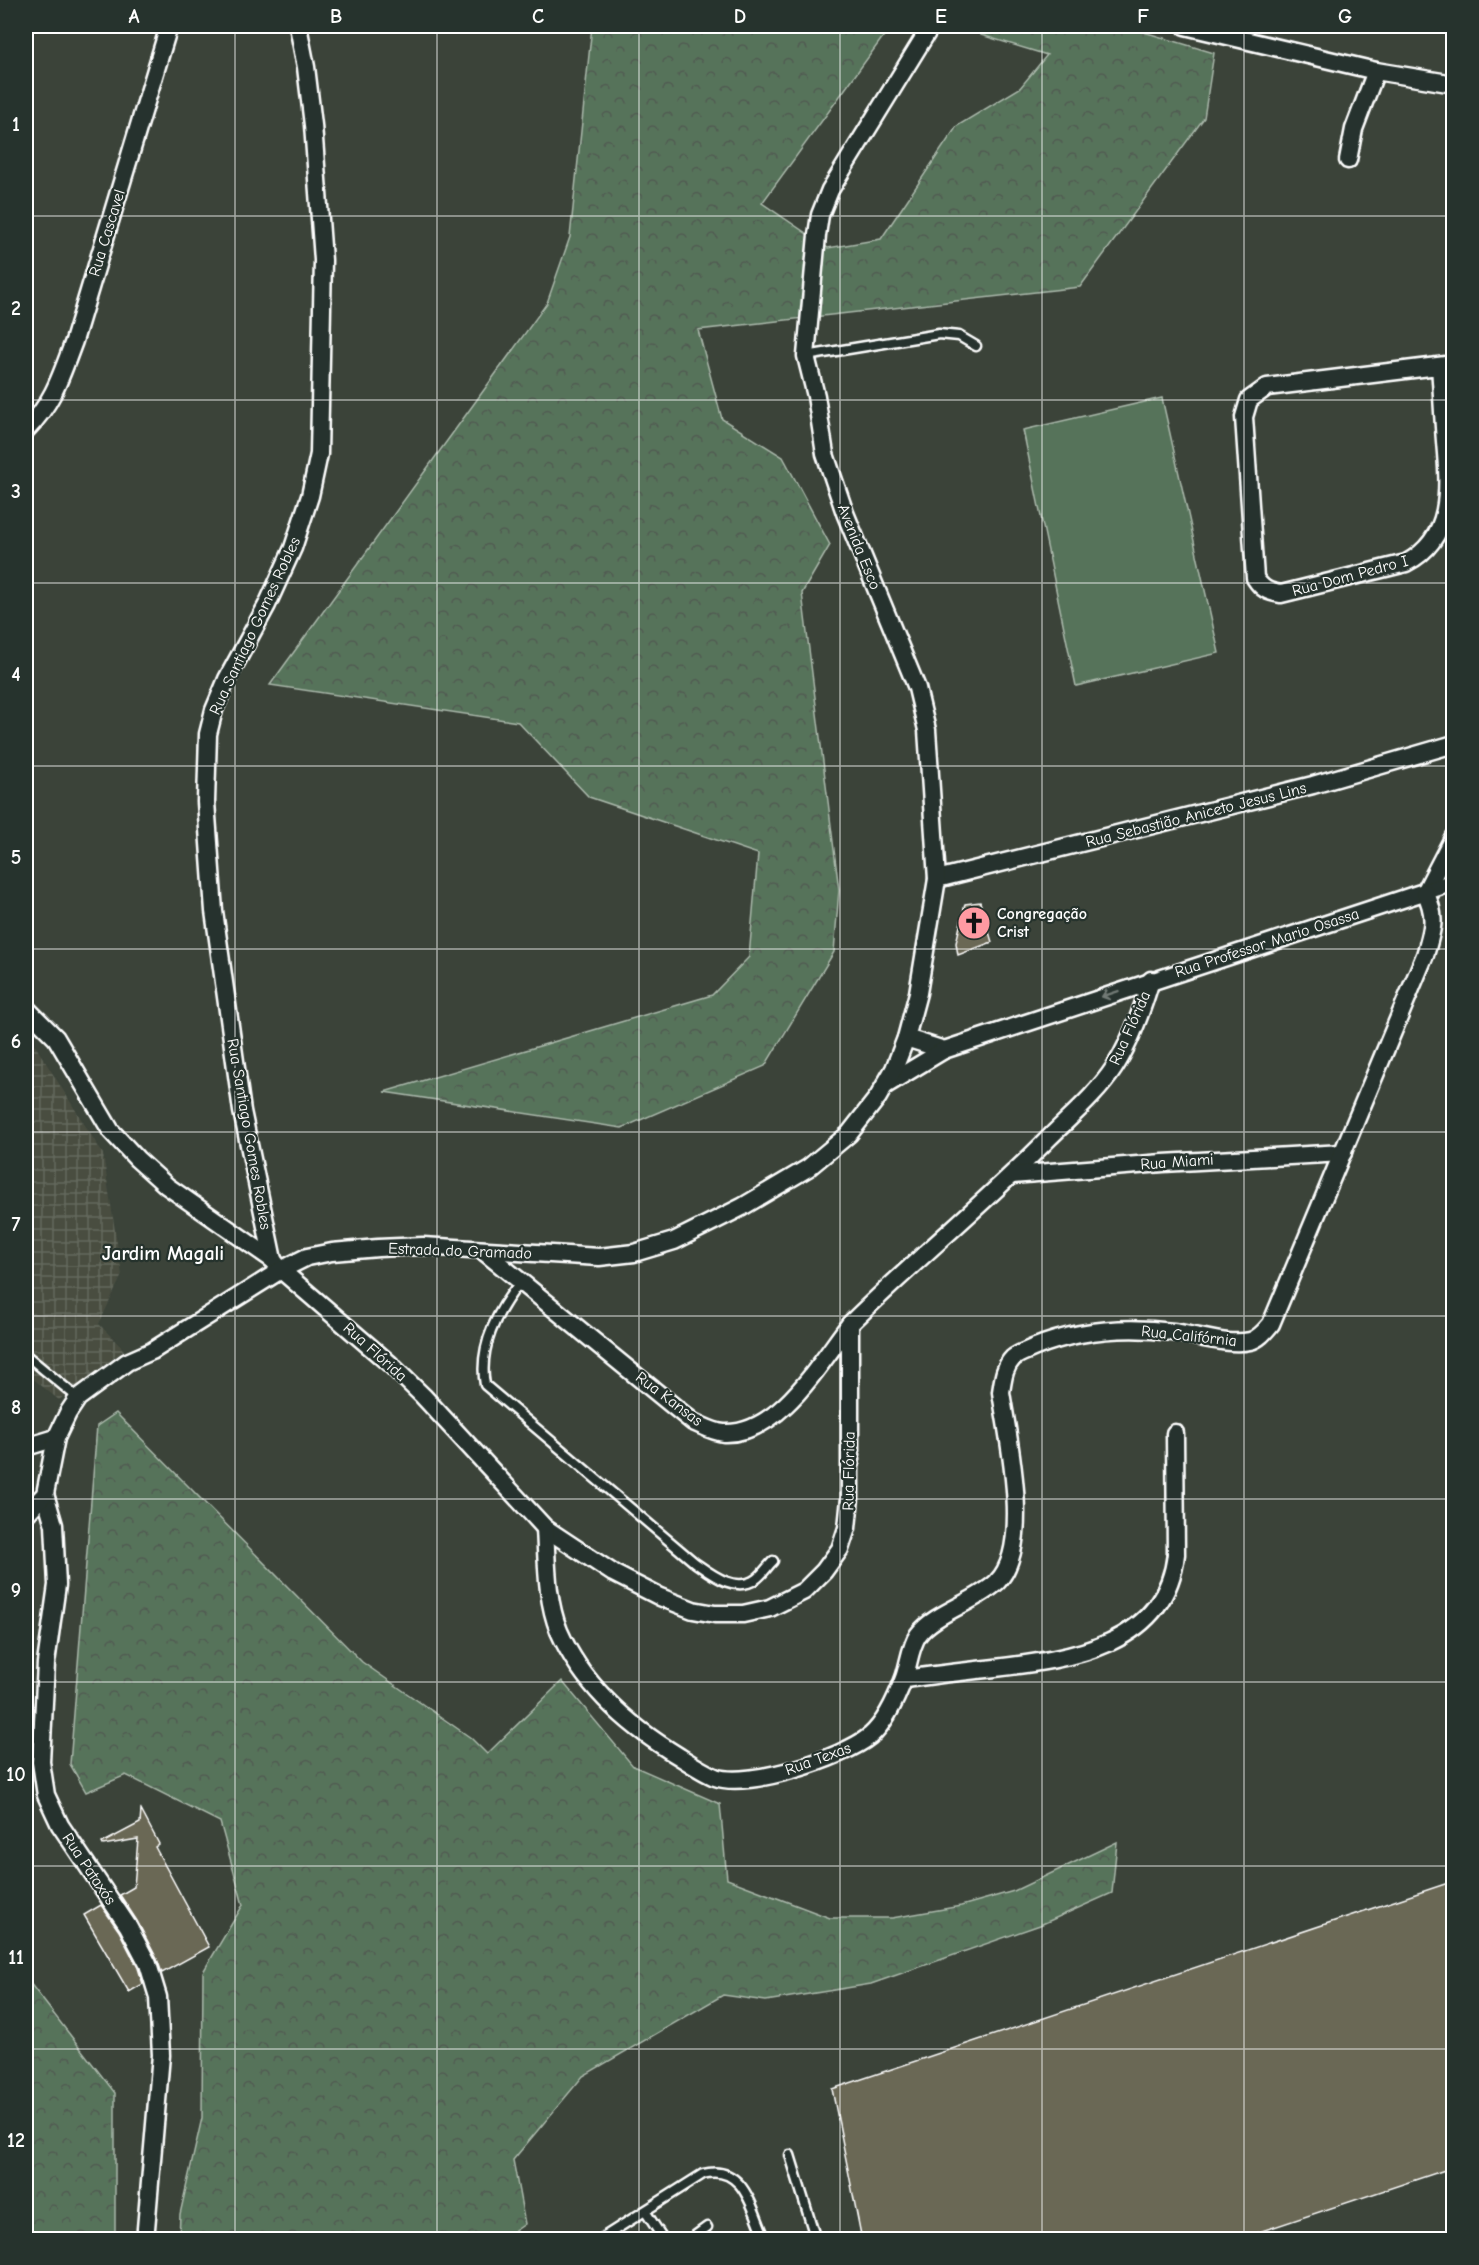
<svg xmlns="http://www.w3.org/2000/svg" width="1479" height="2265" font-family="'Comic Neue',sans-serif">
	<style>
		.industrial { fill: url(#industrial-grid) }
		.forest { fill: url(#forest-crowns); stroke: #abb9ac; stroke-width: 1.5 }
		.green { fill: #57735a; stroke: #abb9ac; stroke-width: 1.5 }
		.building { fill: #6b6754; stroke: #fff; stroke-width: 1.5 }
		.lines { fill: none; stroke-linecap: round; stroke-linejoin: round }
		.service-casing { stroke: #fff; stroke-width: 13 }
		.minor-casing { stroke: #fff; stroke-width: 21 }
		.service { stroke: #26332d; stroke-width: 8 }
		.minor { stroke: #26332d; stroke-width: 16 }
		.oneway { stroke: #727a76 }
		.grid { fill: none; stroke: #fff; stroke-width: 1.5; stroke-opacity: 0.55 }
		.labels { text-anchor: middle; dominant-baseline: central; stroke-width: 4.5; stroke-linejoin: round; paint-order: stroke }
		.street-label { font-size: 16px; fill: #fff; stroke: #26332d }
		.poi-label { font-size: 16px; font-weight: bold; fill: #fff; stroke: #26332d; text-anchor: start }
		.quarter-label { font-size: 20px; font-weight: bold; fill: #fff; stroke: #26332d }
		.neatline { fill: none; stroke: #fff; stroke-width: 2 }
		.grid-label { font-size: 20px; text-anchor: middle; font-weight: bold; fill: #fff }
	</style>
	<defs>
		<pattern id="industrial-grid" width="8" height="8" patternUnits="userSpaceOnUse" patternTransform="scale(1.5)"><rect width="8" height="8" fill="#494e41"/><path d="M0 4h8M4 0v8" fill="none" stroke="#64695e"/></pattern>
		<pattern id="forest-crowns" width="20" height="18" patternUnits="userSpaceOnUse" patternTransform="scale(1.5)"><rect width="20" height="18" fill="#57735a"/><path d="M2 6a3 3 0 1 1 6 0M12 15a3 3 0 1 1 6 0" fill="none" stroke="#505a51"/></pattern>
	</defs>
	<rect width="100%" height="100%" fill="#3b4339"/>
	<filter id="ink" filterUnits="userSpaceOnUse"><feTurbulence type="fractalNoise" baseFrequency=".0167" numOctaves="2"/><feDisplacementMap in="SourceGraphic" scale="12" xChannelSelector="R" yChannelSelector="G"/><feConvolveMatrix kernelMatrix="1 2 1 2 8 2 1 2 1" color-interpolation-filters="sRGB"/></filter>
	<g filter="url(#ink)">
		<polygon class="industrial" points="26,1031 103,1154 122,1275 99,1324 124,1350 59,1400 26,1373"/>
		<g class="forest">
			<polygon points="592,26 891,26 762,203 828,248 881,239 957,126 1020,88 1047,55 981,35 986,26 1124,26 1214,53 1204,118 1080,287 698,330 722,419 783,457 830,545 802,593 839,890 834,952 765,1066 622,1128 384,1092 712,995 749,957 758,854 589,797 518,722 270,685 547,303 570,237"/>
			<polygon points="116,1413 362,1662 471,1738 487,1754 562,1681 633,1766 720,1804 727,1879 830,1918 892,1918 961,1906 1014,1891 1117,1842 1112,1893 1040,1925 871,1984 766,2001 723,1995 583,2076 513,2160 525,2224 503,2239 179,2239 180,2214 202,2118 203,1972 243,1905 220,1822 126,1775 86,1792 70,1764 97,1426"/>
			<polygon points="26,1978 115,2093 115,2239 26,2239"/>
		</g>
		<polygon class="green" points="1162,398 1219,653 1076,686 1023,430"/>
		<g class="building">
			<polygon points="980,902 992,942 958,955 956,943 965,904"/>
			<polygon points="141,1810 159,1844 155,1847 209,1947 162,1973 157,1959 137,1921 120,1895 134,1887 138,1839 103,1845 102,1843 140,1823"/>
			<polygon points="1454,1881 1454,2167 1235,2240 862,2240 832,2089"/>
			<polygon points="101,1905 119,1931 138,1968 143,1984 129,1992 84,1915"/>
		</g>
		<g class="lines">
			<g class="service-casing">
				<g id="service">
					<polyline points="806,356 939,334 959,336 976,346"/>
					<path d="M 521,1281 C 497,1311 478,1347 485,1385 L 694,1562 C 710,1573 735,1594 756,1579 C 762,1575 767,1567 773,1561"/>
					<polyline points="26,1355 78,1398"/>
					<polyline points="790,2155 816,2240"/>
					<polyline points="645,2211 664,2240"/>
					<path d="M 599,2240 L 703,2174 C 745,2163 752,2211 766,2240"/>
					<polyline points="689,2240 707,2227"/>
				</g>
			</g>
			<g class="minor-casing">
				<g id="minor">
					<polyline points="1185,26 1376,71 1454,84"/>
					<polyline points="1348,160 1354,129 1376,71"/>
					<path d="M 1440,367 C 1442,391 1443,416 1445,441 C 1449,487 1454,538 1406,563 L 1281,594 C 1268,592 1262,589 1255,578 L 1244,417 L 1249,400 L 1267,387 L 1454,364"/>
					<path d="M 26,430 C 53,403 61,376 74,341 L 169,26"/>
					<polyline points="937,879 1313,785 1454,744"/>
					<polyline points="1425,892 1454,836"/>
					<path d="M 26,1008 L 56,1038 L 111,1131 L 137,1159 L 167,1186 L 273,1260 L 281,1270 L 390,1364 L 423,1396 L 545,1528 L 613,1573 L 660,1597 L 693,1610 L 715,1614 L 743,1614 L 770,1608 L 804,1591 L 824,1571 L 840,1549 L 847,1528 L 850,1498 L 850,1324 C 915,1260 985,1203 1049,1138 C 1071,1116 1097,1094 1114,1068 C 1131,1042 1142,1010 1151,980"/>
					<polyline points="906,1038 944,1050"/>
					<polyline points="886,1085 944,1050 1454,882"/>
					<polyline points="1012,1175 1163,1163 1343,1153"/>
					<path d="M 482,1250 L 693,1422 C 703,1426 713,1432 724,1433 C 780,1435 820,1362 850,1324"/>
					<polyline points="273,1260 242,1111 214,911 206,802 208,734 214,710 227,679 267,605 293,548 310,496 319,454 323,260 313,125 306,67 298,26"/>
					<polyline points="26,1447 56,1438"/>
					<polyline points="45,1494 54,1525 57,1585 46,1663 41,1762 46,1795 60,1825 128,1926 148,1964 158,1997 161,2055 145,2240"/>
					<polyline points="26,1514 45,1494 56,1438 68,1413 78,1398 127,1362 152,1351 281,1270 307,1257 332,1252 378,1248 423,1246 599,1257 634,1253 674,1241 742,1207 808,1168 849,1134 878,1097 894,1069 906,1038 918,993 937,879 927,730 917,688 845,513 825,454 816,396 806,356 817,235 820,215 830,190 931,26"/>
					<path d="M 545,1528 C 547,1562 546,1599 559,1631 C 583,1686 630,1727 680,1757 C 691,1764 703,1772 715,1777 C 748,1789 843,1758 870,1736 C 885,1723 897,1697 904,1678 C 909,1664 910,1647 918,1635 C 934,1613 976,1602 997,1582 C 1033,1546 1008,1439 1001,1392 C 1003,1380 1004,1367 1013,1358 C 1019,1353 1027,1351 1033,1348 C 1077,1330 1126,1326 1173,1332 C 1195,1335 1228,1346 1250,1341 C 1259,1339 1265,1331 1271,1324 L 1425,955 C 1433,929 1437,916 1425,892"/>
					<path d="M 904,1679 C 934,1675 965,1671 995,1668 C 1070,1659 1166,1646 1176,1554 L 1175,1433"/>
				</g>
			</g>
			<use href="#service" class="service"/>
			<use href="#minor" class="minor"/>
		</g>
		<defs><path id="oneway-shaft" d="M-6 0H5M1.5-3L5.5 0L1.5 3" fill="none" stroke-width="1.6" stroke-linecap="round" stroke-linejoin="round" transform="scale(1.5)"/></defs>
		<use class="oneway" href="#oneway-shaft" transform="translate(1110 994) rotate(161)"/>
	</g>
	<path class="grid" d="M 235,26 L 235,2240M 437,26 L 437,2240M 639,26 L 639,2240M 840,26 L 840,2240M 1042,26 L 1042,2240M 1244,26 L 1244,2240M 26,216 L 1454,216M 26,400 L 1454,400M 26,583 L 1454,583M 26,766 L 1454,766M 26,949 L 1454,949M 26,1132 L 1454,1132M 26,1316 L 1454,1316M 26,1499 L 1454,1499M 26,1682 L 1454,1682M 26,1866 L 1454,1866M 26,2049 L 1454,2049"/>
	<defs>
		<g id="church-disc" transform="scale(1.725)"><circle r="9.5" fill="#ff9aa2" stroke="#26332d"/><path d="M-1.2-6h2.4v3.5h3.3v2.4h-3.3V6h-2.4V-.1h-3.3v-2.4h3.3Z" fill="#111"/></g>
	</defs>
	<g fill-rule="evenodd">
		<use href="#church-disc" x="974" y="923"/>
	</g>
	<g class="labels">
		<g class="street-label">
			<text transform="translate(107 233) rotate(-73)">Rua Cascavel</text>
			<text transform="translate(859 547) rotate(68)">Avenida Esco</text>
			<text transform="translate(1350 576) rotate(-15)">Rua Dom Pedro I</text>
			<text transform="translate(255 626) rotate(-65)">Rua Santiago Gomes Robles</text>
			<text transform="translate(1196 815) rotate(-14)">Rua Sebastião Aniceto Jesus Lins</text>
			<text transform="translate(1267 943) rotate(-18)">Rua Professor Mario Osassa</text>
			<text transform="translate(1130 1028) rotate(-66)">Rua Flórida</text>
			<text transform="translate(249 1134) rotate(80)">Rua Santiago Gomes Robles</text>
			<text transform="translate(1177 1162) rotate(-4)">Rua Miami</text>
			<text transform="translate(460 1251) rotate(2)">Estrada do Gramado</text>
			<text transform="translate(1189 1336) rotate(6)">Rua Califórnia</text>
			<text transform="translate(375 1352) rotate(42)">Rua Flórida</text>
			<text transform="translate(669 1399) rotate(37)">Rua Kansas</text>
			<text transform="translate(849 1471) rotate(-89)">Rua Flórida</text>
			<text transform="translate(818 1759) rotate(-20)">Rua Texas</text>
			<text transform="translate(89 1869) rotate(56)">Rua Pataxós</text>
		</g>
		<g class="poi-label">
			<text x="997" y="914">Congregação<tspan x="997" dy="18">Crist</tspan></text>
		</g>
		<g class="quarter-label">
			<text x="163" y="1253">Jardim Magali</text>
		</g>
	</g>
	<rect width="1479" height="2265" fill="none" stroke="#26332d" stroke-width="66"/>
	<rect x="33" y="33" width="1413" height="2199" class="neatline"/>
	<g class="grid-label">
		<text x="134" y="23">A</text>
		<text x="336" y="23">B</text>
		<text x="538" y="23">C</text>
		<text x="740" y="23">D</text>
		<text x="941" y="23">E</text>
		<text x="1143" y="23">F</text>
		<text x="1345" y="23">G</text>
		<text x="16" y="131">1</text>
		<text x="16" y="315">2</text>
		<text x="16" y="498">3</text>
		<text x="16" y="681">4</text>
		<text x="16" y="864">5</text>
		<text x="16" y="1048">6</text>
		<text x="16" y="1231">7</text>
		<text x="16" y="1414">8</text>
		<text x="16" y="1597">9</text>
		<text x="16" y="1781">10</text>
		<text x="16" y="1964">11</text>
		<text x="16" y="2147">12</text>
	</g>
</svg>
